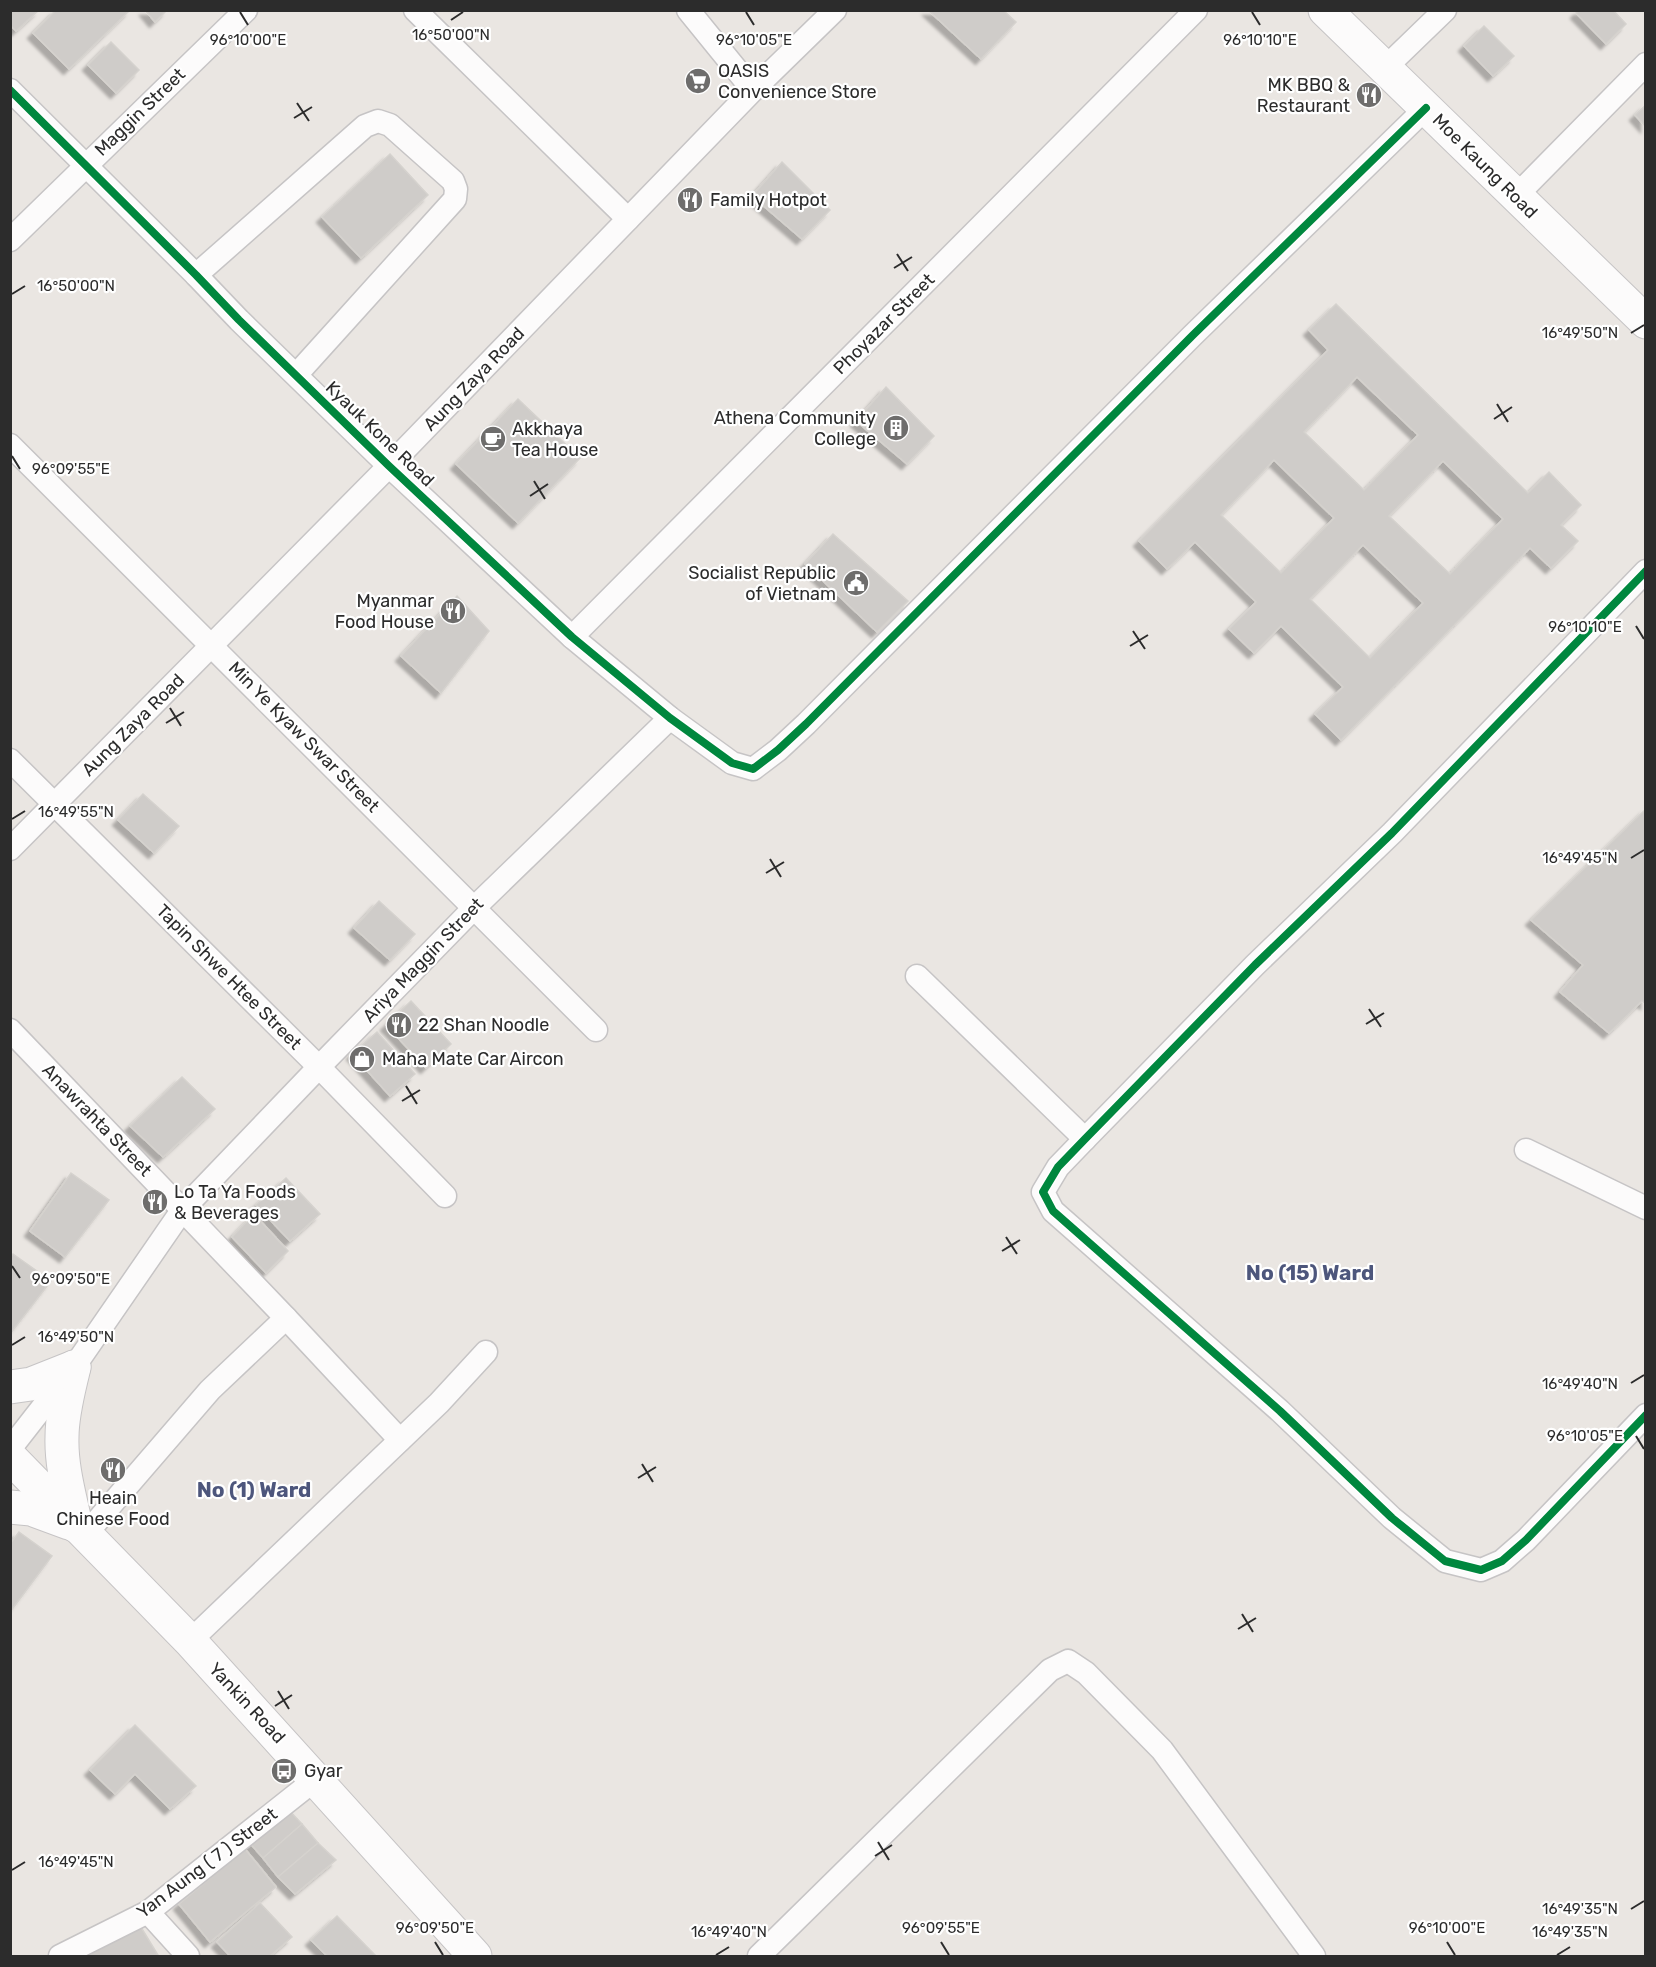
<svg xmlns="http://www.w3.org/2000/svg" width="1656" height="1967" font-family="Rubik,sans-serif">
	<style>
		.building { fill: #cfccc9; stroke: #d5d2ce; stroke-width: 1.5; fill-rule: evenodd; filter: url(#shadow) }
		.lines { fill: none; stroke-linecap: round; stroke-linejoin: round }
		.minor-casing { stroke: #c6c4c5; stroke-width: 25 }
		.secondary-casing { stroke: #c6c4c5; stroke-width: 35 }
		.minor { stroke: #fcfbfb; stroke-width: 22 }
		.secondary { stroke: #fcfbfb; stroke-width: 33 }
		.cycleway-casing { stroke: #fff; stroke-width: 11 }
		.cycleway { stroke: #00873e; stroke-width: 8 }
		.ticks { fill: none; stroke: #2c2c2c; stroke-width: 2 }
		.labels { text-anchor: middle; dominant-baseline: central; stroke-width: 4.5; stroke-linejoin: round; paint-order: stroke }
		.poi-label { font-size: 18px; fill: #2c2c2c; stroke: #fff; text-anchor: start }
		.street-label { font-size: 18px; fill: #2c2c2c; stroke: #fff }
		.quarter-label { font-size: 21px; font-weight: bold; fill: #4d567c; stroke: #fff }
		.ticks-label { font-size: 15px; text-anchor: middle; fill: #2c2c2c; stroke: #fff; stroke-width: 4.5; stroke-linejoin: round; paint-order: stroke }
	</style>
	<defs>
		<filter id="shadow"><feDropShadow dx="-5.5" dy="5.5" stdDeviation="1.5" flood-color="#0004"/></filter>
	</defs>
	<rect width="100%" height="100%" fill="#eae6e2"/>
	<g class="building">
		<polygon points="10,10 39,10 16,31 10,25"/>
		<polygon points="56,10 130,10 69,69 33,33"/>
		<polygon points="145,10 167,10 155,22"/>
		<polygon points="928,10 1003,10 1016,22 981,59"/>
		<polygon points="1579,10 1613,10 1626,24 1606,44 1576,13"/>
		<polygon points="1484,26 1514,56 1493,76 1464,46"/>
		<polygon points="111,42 139,70 116,93 88,65"/>
		<polygon points="1646,105 1646,127 1635,115"/>
		<polygon points="390,154 428,195 361,258 322,217"/>
		<polygon points="782,162 830,210 802,239 752,196"/>
		<path d="M 1336,304 L 1528,493 L 1549,472 L 1581,505 L 1561,525 L 1578,541 L 1551,568 L 1530,548 L 1341,740 L 1315,714 L 1343,687 L 1281,626 L 1254,653 L 1229,629 L 1256,602 L 1195,542 L 1167,569 L 1139,541 L 1328,350 L 1309,330 ZM 1357,377 L 1418,435 L 1364,490 L 1304,432 ZM 1274,460 L 1334,518 L 1281,573 L 1221,515 ZM 1443,461 L 1503,519 L 1450,574 L 1389,516 ZM 1363,545 L 1423,603 L 1370,658 L 1310,599 Z"/>
		<polygon points="886,387 934,436 907,464 856,421"/>
		<polygon points="518,399 580,458 518,523 456,464"/>
		<polygon points="833,534 908,601 877,632 805,564"/>
		<polygon points="457,596 489,631 441,693 401,656"/>
		<polygon points="143,794 179,826 154,853 118,820"/>
		<polygon points="1646,809 1646,1004 1642,1001 1609,1033 1560,992 1583,965 1531,920"/>
		<polygon points="379,901 415,934 390,960 354,928"/>
		<polygon points="411,1001 451,1044 426,1068 386,1025"/>
		<polygon points="377,1032 415,1074 390,1096 352,1054"/>
		<polygon points="182,1077 215,1109 163,1157 130,1126"/>
		<polygon points="71,1173 109,1200 65,1257 30,1231"/>
		<polygon points="286,1178 320,1214 290,1241 256,1205"/>
		<polygon points="254,1214 288,1251 266,1273 232,1237"/>
		<polygon points="13,1254 51,1281 10,1334 10,1258"/>
		<polygon points="19,1532 52,1556 10,1612 10,1544"/>
		<polygon points="135,1725 196,1786 170,1809 135,1774 115,1794 90,1770"/>
		<polygon points="286,1807 302,1824 263,1858 248,1841"/>
		<polygon points="302,1824 318,1843 278,1877 263,1858"/>
		<polygon points="318,1843 336,1860 295,1894 278,1877"/>
		<polygon points="245,1849 276,1887 210,1942 179,1904"/>
		<polygon points="260,1903 292,1937 270,1956 230,1956 217,1942"/>
		<polygon points="337,1916 376,1956 327,1956 311,1940"/>
		<polygon points="136,1919 158,1955 72,1956"/>
	</g>
	<g class="lines">
		<g class="minor-casing">
			<g id="minor">
				<polyline points="415,10 628,219"/>
				<polyline points="688,10 753,90"/>
				<polyline points="1385,68 1445,10"/>
				<polyline points="10,90 196,275 239,320 389,466 572,637 670,718 732,763 753,769 778,750 806,724 1193,335 1426,108"/>
				<polyline points="1516,196 1646,64"/>
				<polyline points="10,240 246,10"/>
				<polyline points="196,275 365,126 378,121 390,125 453,181 456,189 455,199 297,374"/>
				<polyline points="10,445 596,1030"/>
				<polyline points="1646,571 1392,833 1255,965 1085,1139 1058,1167 1043,1192 1053,1211 1280,1411 1392,1518 1445,1561 1481,1570 1502,1561 1526,1540 1646,1415"/>
				<polyline points="572,637 1196,10"/>
				<polyline points="10,760 319,1067 445,1196"/>
				<polyline points="10,849 389,466 753,90 835,10"/>
				<polyline points="917,976 1085,1139"/>
				<polyline points="10,1030 286,1318 400,1440"/>
				<polyline points="1526,1150 1646,1208"/>
				<polyline points="10,1449 74,1367 183,1209 319,1067 474,908 670,718"/>
				<polyline points="85,1535 210,1390 286,1318"/>
				<polyline points="190,1641 439,1403 486,1352"/>
				<polyline points="148,1912 188,1956"/>
				<polyline points="60,1956 148,1912 316,1779"/>
				<polyline points="759,1956 1050,1670 1068,1661 1086,1673 1162,1750 1314,1956"/>
			</g>
		</g>
		<g class="secondary-casing">
			<g id="secondary">
				<polyline points="1325,10 1646,322"/>
				<path d="M 74,1367 C 69,1389 62,1413 62,1437 C 61,1467 70,1497 76,1526"/>
				<polyline points="10,1387 31,1384 74,1367"/>
				<polyline points="10,1457 190,1641 475,1956"/>
				<polyline points="10,1507 31,1509 69,1523"/>
			</g>
		</g>
		<use href="#minor" class="minor"/>
		<use href="#secondary" class="secondary"/>
		<g class="cycleway-casing">
			<g id="cycleway">
				<polyline points="10,90 196,275 239,320 389,466 572,637 670,718 732,763 753,769 778,750 806,724 1193,335 1426,108"/>
				<polyline points="1646,571 1392,833 1255,965 1085,1139 1058,1167 1043,1192 1053,1211 1280,1411 1392,1518 1445,1561 1481,1570 1502,1561 1526,1540 1646,1415"/>
			</g>
		</g>
		<use href="#cycleway" class="cycleway"/>
	</g>
	<path class="ticks" d="M 240,12 L 248,25M 746,12 L 754,25M 1252,12 L 1260,25M 451,20 L 463,12M 297,103 L 309,121M 294,118 L 312,107M 897,254 L 908,271M 894,268 L 912,257M 12,294 L 25,286M 1631,333 L 1644,325M 1497,404 L 1508,422M 1494,419 L 1512,407M 12,456 L 20,469M 534,481 L 545,499M 530,496 L 548,484M 1636,626 L 1644,639M 1133,631 L 1145,649M 1130,646 L 1148,635M 170,708 L 181,726M 166,723 L 184,712M 12,819 L 25,811M 1631,858 L 1644,850M 770,859 L 781,877M 766,873 L 784,862M 1369,1009 L 1381,1027M 1366,1024 L 1384,1013M 406,1086 L 417,1104M 402,1101 L 420,1090M 1006,1237 L 1017,1254M 1002,1251 L 1020,1240M 12,1266 L 20,1278M 12,1345 L 25,1337M 1631,1383 L 1644,1375M 1636,1436 L 1644,1449M 642,1464 L 653,1482M 638,1478 L 656,1467M 1242,1614 L 1253,1632M 1238,1629 L 1256,1618M 278,1691 L 289,1709M 275,1706 L 292,1695M 878,1842 L 889,1860M 875,1856 L 892,1845M 12,1870 L 25,1862M 1631,1909 L 1644,1901M 435,1942 L 443,1955M 941,1942 L 949,1955M 1447,1942 L 1455,1955M 716,1955 L 729,1947M 1557,1955 L 1570,1947"/>
	<defs>
		<g id="supermarket-disc" transform="scale(1.35)"><circle r="9.5" fill="#6e6d6c" stroke="#fff"/><path d="M-6-5.5h2.5l.6 2H6L4.5 2H-2.5L-4.4-4H-6ZM-1.5 3.2a1.3 1.3 0 1 0 .1 0ZM3 3.2a1.3 1.3 0 1 0 .1 0Z" fill="#fff"/></g>
		<g id="restaurant-disc" transform="scale(1.35)"><circle r="9.5" fill="#6e6d6c" stroke="#fff"/><path d="M-5-6h1v4h1v-4h1v4h1v-4h1v5L-1.5 .5V6h-2V.5L-5-1ZM5-6V6H3V1.5H1.5Q1.5-4 5-6Z" fill="#fff"/></g>
		<g id="building-disc" transform="scale(1.35)"><circle r="9.5" fill="#6e6d6c" stroke="#fff"/><path d="M-4-6H4V6H1V3H-1V6H-4ZM-2.5-4.3h1.7v1.8h-1.7ZM.8-4.3h1.7v1.8H.8ZM-2.5-1h1.7V.8h-1.7ZM.8-1h1.7V.8H.8Z" fill="#fff"/></g>
		<g id="cafe-disc" transform="scale(1.35)"><circle r="9.5" fill="#6e6d6c" stroke="#fff"/><path d="M-5.5-4.5H6V0H3Q3 3.5 0 3.5H-2.5Q-5.5 3.5-5.5 0ZM3-3.2v2h1.7v-2ZM-6 4.5H4V6H-6Z" fill="#fff"/></g>
		<g id="civic-disc" transform="scale(1.35)"><circle r="9.5" fill="#6e6d6c" stroke="#fff"/><path d="M-.6-6.5H3V-4.5H.6V-3L4-1V1h2V6H-6V1h2V-1L-.6-3ZM-1.2 2.5V6h2.4V2.5Z" fill="#fff"/></g>
		<g id="shop-disc" transform="scale(1.35)"><circle r="9.5" fill="#6e6d6c" stroke="#fff"/><path d="M-5-2.5h2.3a2.7 3.5 0 0 1 5.4 0H5L5.5 6h-11ZM-1.5-2.5h3a1.5 2.3 0 0 0-3 0Z" fill="#fff"/></g>
		<g id="bus-disc" transform="scale(1.35)"><circle r="9.5" fill="#6e6d6c" stroke="#fff"/><path d="M-5-6H5V4H4V6H2V4H-2V6H-4V4H-5ZM-3.5-4V0h7V-4ZM-3.5 1.2v1.5H-2V1.2ZM2 1.2v1.5H3.5V1.2Z" fill="#fff"/></g>
	</defs>
	<g fill-rule="evenodd">
		<use href="#supermarket-disc" x="698" y="81"/>
		<use href="#restaurant-disc" x="1369" y="95"/>
		<use href="#restaurant-disc" x="690" y="200"/>
		<use href="#building-disc" x="896" y="428"/>
		<use href="#cafe-disc" x="493" y="439"/>
		<use href="#civic-disc" x="856" y="583"/>
		<use href="#restaurant-disc" x="453" y="611"/>
		<use href="#restaurant-disc" x="399" y="1025"/>
		<use href="#shop-disc" x="362" y="1059"/>
		<use href="#restaurant-disc" x="155" y="1202"/>
		<use href="#restaurant-disc" x="113" y="1470"/>
		<use href="#bus-disc" x="284" y="1771"/>
	</g>
	<g class="labels">
		<g class="poi-label">
			<text x="718" y="71">OASIS<tspan x="718" dy="21">Convenience Store</tspan></text>
			<text x="1350" y="85" text-anchor="end">MK BBQ &amp;<tspan x="1350" dy="21">Restaurant</tspan></text>
			<text x="710" y="200">Family Hotpot</text>
			<text x="876" y="418" text-anchor="end">Athena Community<tspan x="876" dy="21">College</tspan></text>
			<text x="512" y="429">Akkhaya<tspan x="512" dy="21">Tea House</tspan></text>
			<text x="836" y="573" text-anchor="end">Socialist Republic<tspan x="836" dy="21">of Vietnam</tspan></text>
			<text x="434" y="601" text-anchor="end">Myanmar<tspan x="434" dy="21">Food House</tspan></text>
			<text x="418" y="1025">22 Shan Noodle</text>
			<text x="382" y="1059">Maha Mate Car Aircon</text>
			<text x="174" y="1192">Lo Ta Ya Foods<tspan x="174" dy="21">&amp; Beverages</tspan></text>
			<text x="113" y="1498" text-anchor="middle">Heain<tspan x="113" dy="21">Chinese Food</tspan></text>
			<text x="304" y="1771">Gyar</text>
		</g>
		<g class="street-label">
			<text transform="translate(140 112) rotate(-44)">Maggin Street</text>
			<text transform="translate(1485 166) rotate(45)">Moe Kaung Road</text>
			<text transform="translate(884 324) rotate(-45)">Phoyazar Street</text>
			<text transform="translate(474 379) rotate(-46)">Aung Zaya Road</text>
			<text transform="translate(380 434) rotate(44)">Kyauk Kone Road</text>
			<text transform="translate(133 725) rotate(-45)">Aung Zaya Road</text>
			<text transform="translate(304 737) rotate(45)">Min Ye Kyaw Swar Street</text>
			<text transform="translate(423 960) rotate(-46)">Ariya Maggin Street</text>
			<text transform="translate(229 977) rotate(45)">Tapin Shwe Htee Street</text>
			<text transform="translate(97 1120) rotate(46)">Anawrahta Street</text>
			<text transform="translate(247 1703) rotate(47)">Yankin Road</text>
			<text transform="translate(207 1863) rotate(-37)">Yan Aung ( 7 ) Street</text>
		</g>
		<g class="quarter-label">
			<text x="1310" y="1272">No (15) Ward</text>
			<text x="254" y="1489">No (1) Ward</text>
		</g>
	</g>
	<g class="ticks-label">
		<text x="451" y="40">16°50'00"N</text>
		<text x="248" y="45">96°10'00"E</text>
		<text x="754" y="45">96°10'05"E</text>
		<text x="1260" y="45">96°10'10"E</text>
		<text x="76" y="291">16°50'00"N</text>
		<text x="1580" y="338">16°49'50"N</text>
		<text x="71" y="474">96°09'55"E</text>
		<text x="1585" y="632">96°10'10"E</text>
		<text x="76" y="817">16°49'55"N</text>
		<text x="1580" y="863">16°49'45"N</text>
		<text x="71" y="1284">96°09'50"E</text>
		<text x="76" y="1342">16°49'50"N</text>
		<text x="1580" y="1389">16°49'40"N</text>
		<text x="1585" y="1441">96°10'05"E</text>
		<text x="76" y="1867">16°49'45"N</text>
		<text x="1580" y="1914">16°49'35"N</text>
		<text x="435" y="1933">96°09'50"E</text>
		<text x="941" y="1933">96°09'55"E</text>
		<text x="1447" y="1933">96°10'00"E</text>
		<text x="1570" y="1937">16°49'35"N</text>
		<text x="729" y="1937">16°49'40"N</text>
	</g>
	<rect width="1656" height="1967" fill="none" stroke="#2c2c2c" stroke-width="24"/>
</svg>
